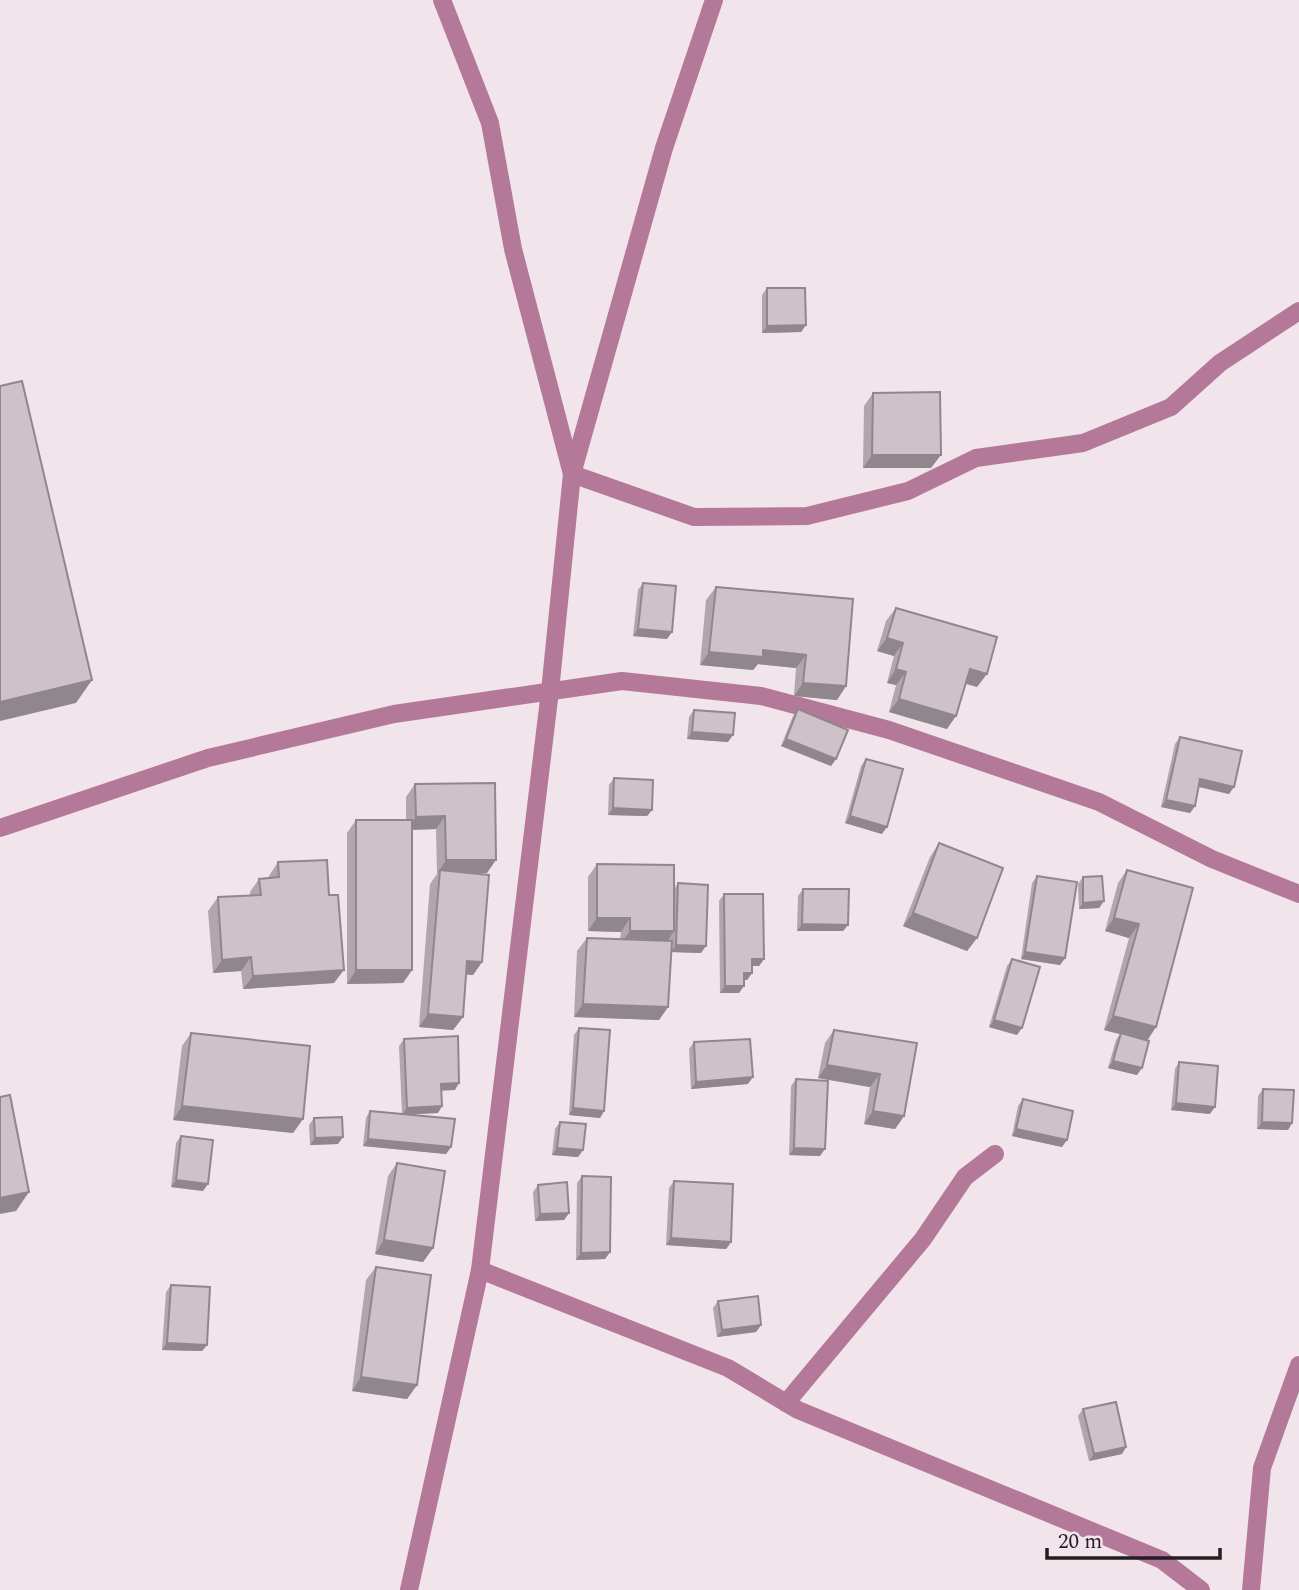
<svg xmlns="http://www.w3.org/2000/svg" width="1299" height="1590" font-family="Spectral,serif">
	<style>
		.lines { fill: none; stroke-linecap: round; stroke-linejoin: round }
		.minor { stroke: #b47898; stroke-width: 18 }
		.wall { fill: #b1a6ac }
		.shaded-wall { fill: #90878c }
		.building { fill: #cec1c8; stroke: #90878c; stroke-width: 2 }
	</style>
	<rect width="100%" height="100%" fill="#f2e4eb"/>
	<g class="lines">
		<g class="minor">
			<polyline points="442,0 490,123 513,249 572,474 694,517 807,516 908,491 976,458 1083,443 1171,407 1220,363 1299,311"/>
			<polyline points="0,828 208,758 394,714 622,681 761,696 889,730 1099,802 1212,859 1299,894"/>
			<polyline points="480,1270 728,1368 798,1410 1162,1560 1201,1590"/>
			<polyline points="786,1403 923,1239 965,1177 995,1154"/>
			<polyline points="409,1590 480,1270 550,691 572,474 664,148 714,0"/>
			<polyline points="1251,1590 1262,1468 1299,1365"/>
		</g>
	</g>
	<g class="wall">
		<polygon points="767,288 806,325 801,332 762,333 762,295"/>
		<polygon points="873,393 931,468 863,468 864,406"/>
		<polygon points="643,583 672,632 667,639 633,636 638,590"/>
		<polygon points="716,587 846,686 837,700 794,696 796,668 758,664 753,670 700,665 706,600"/>
		<polygon points="896,608 977,687 966,684 947,729 889,712 896,685 887,683 894,656 877,651 886,621"/>
		<polygon points="798,709 836,759 831,766 781,746 793,716"/>
		<polygon points="694,710 728,742 687,739 689,717"/>
		<polygon points="1180,737 1229,794 1199,787 1195,806 1190,813 1161,807 1175,744"/>
		<polygon points="866,759 882,834 845,823 861,766"/>
		<polygon points="614,778 652,810 647,816 608,815 609,785"/>
		<polygon points="495,783 487,873 473,873 482,962 473,975 466,974 463,1017 453,1030 419,1027 430,884 437,874 436,829 412,830 412,970 403,983 347,984 347,833 356,820 406,820 406,797 415,784"/>
		<polygon points="939,843 977,938 967,951 903,926 930,857"/>
		<polygon points="278,862 334,983 243,989 241,971 213,973 208,911 218,897 250,896 250,892 259,879 269,878 269,876"/>
		<polygon points="597,864 674,889 678,883 701,953 671,952 668,1007 659,1020 574,1017 577,951 587,938 620,939 621,932 588,931 588,877"/>
		<polygon points="1127,870 1193,888 1137,1075 1108,1068 1116,1040 1120,1034 1104,1030 1129,938 1105,931 1118,883"/>
		<polygon points="1037,876 1065,958 1060,965 1021,959 1032,883"/>
		<polygon points="1083,877 1104,901 1099,908 1079,909 1078,884"/>
		<polygon points="803,889 848,925 843,931 797,931 798,896"/>
		<polygon points="724,894 764,959 759,966 752,966 752,973 747,980 744,980 739,993 720,993 719,901"/>
		<polygon points="1012,959 1017,1035 989,1027 1007,966"/>
		<polygon points="579,1028 604,1111 600,1118 569,1115 574,1035"/>
		<polygon points="834,1030 917,1043 904,1116 895,1129 864,1124 870,1087 818,1078 825,1043"/>
		<polygon points="191,1033 303,1119 293,1133 173,1120 182,1046"/>
		<polygon points="404,1039 455,1090 442,1090 442,1106 438,1113 405,1114 451,1147 446,1154 363,1146 366,1118 370,1111 402,1114 399,1046"/>
		<polygon points="694,1042 748,1084 691,1089 689,1049"/>
		<polygon points="1179,1062 1210,1114 1171,1110 1175,1069"/>
		<polygon points="796,1079 820,1156 789,1155 791,1086"/>
		<polygon points="1263,1089 1292,1123 1288,1130 1257,1129 1258,1096"/>
		<polygon points="1023,1099 1062,1147 1012,1136 1018,1106"/>
		<polygon points="314,1118 338,1144 310,1145 309,1125"/>
		<polygon points="560,1122 583,1150 578,1157 552,1155 555,1129"/>
		<polygon points="181,1136 203,1191 171,1187 176,1143"/>
		<polygon points="397,1163 433,1248 423,1262 375,1254 388,1176"/>
		<polygon points="582,1176 610,1252 605,1259 576,1260 577,1183"/>
		<polygon points="674,1181 731,1242 726,1249 666,1245 669,1188"/>
		<polygon points="538,1185 569,1213 564,1220 535,1221 533,1192"/>
		<polygon points="376,1267 417,1385 407,1399 352,1391 366,1280"/>
		<polygon points="171,1285 207,1345 202,1351 162,1350 166,1292"/>
		<polygon points="718,1301 761,1325 756,1332 717,1337 713,1308"/>
		<polygon points="1083,1409 1126,1447 1122,1454 1089,1461 1078,1416"/>
	</g>
	<g class="shaded-wall">
		<polygon points="806,325 801,332 762,333 767,326"/>
		<polygon points="872,455 941,455 931,468 863,468"/>
		<polygon points="638,629 672,632 667,639 633,636"/>
		<polygon points="887,638 903,643 894,656 877,651"/>
		<polygon points="763,650 806,655 796,668 758,664 753,670 700,665 709,652"/>
		<polygon points="896,669 906,672 896,685 887,683"/>
		<polygon points="970,669 987,674 977,687 961,682"/>
		<polygon points="92,680 76,703 0,721 0,702"/>
		<polygon points="803,683 846,686 837,700 794,696"/>
		<polygon points="899,699 956,716 947,729 889,712"/>
		<polygon points="692,732 733,735 728,742 687,739"/>
		<polygon points="786,739 836,759 831,766 781,746"/>
		<polygon points="1200,779 1234,787 1229,794 1195,786"/>
		<polygon points="1166,800 1195,806 1190,813 1161,807"/>
		<polygon points="613,808 652,810 647,816 608,815"/>
		<polygon points="445,816 436,829 406,830 416,817"/>
		<polygon points="850,816 887,827 882,834 845,823"/>
		<polygon points="446,860 496,860 487,873 439,874 440,870 437,874"/>
		<polygon points="1104,901 1099,908 1079,909 1083,903"/>
		<polygon points="913,913 977,938 967,951 903,926"/>
		<polygon points="597,918 630,918 621,932 588,931"/>
		<polygon points="1114,918 1139,924 1129,938 1105,931"/>
		<polygon points="802,924 848,925 843,931 797,931"/>
		<polygon points="630,931 674,931 665,945 620,944"/>
		<polygon points="676,945 706,946 701,953 671,952"/>
		<polygon points="1025,952 1065,958 1060,965 1021,959"/>
		<polygon points="251,957 241,971 213,973 222,960"/>
		<polygon points="752,959 764,959 759,966 748,966"/>
		<polygon points="467,961 482,962 473,975 457,974"/>
		<polygon points="344,970 334,983 243,989 253,976"/>
		<polygon points="356,970 412,970 403,983 347,984"/>
		<polygon points="744,973 752,973 747,980 740,980"/>
		<polygon points="725,986 744,986 739,993 720,993"/>
		<polygon points="583,1004 668,1007 659,1020 574,1017"/>
		<polygon points="428,1014 463,1017 453,1030 419,1027"/>
		<polygon points="1113,1016 1156,1027 1147,1041 1104,1030"/>
		<polygon points="994,1020 1022,1028 1017,1035 989,1027"/>
		<polygon points="1113,1061 1142,1068 1137,1075 1108,1068"/>
		<polygon points="827,1065 880,1074 870,1087 818,1078"/>
		<polygon points="753,1077 748,1084 691,1089 696,1082"/>
		<polygon points="459,1083 455,1090 436,1091 441,1084"/>
		<polygon points="1176,1103 1215,1107 1210,1114 1171,1110"/>
		<polygon points="182,1106 303,1119 293,1133 173,1120"/>
		<polygon points="442,1106 438,1113 402,1115 407,1108"/>
		<polygon points="573,1108 604,1111 600,1118 569,1115"/>
		<polygon points="873,1111 904,1116 895,1129 864,1124"/>
		<polygon points="1262,1122 1292,1123 1288,1130 1257,1129"/>
		<polygon points="1016,1129 1067,1140 1062,1147 1012,1136"/>
		<polygon points="343,1137 338,1144 310,1145 315,1138"/>
		<polygon points="368,1139 451,1147 446,1154 363,1146"/>
		<polygon points="557,1148 583,1150 578,1157 552,1155"/>
		<polygon points="794,1148 825,1149 820,1156 789,1155"/>
		<polygon points="176,1180 208,1184 203,1191 171,1187"/>
		<polygon points="29,1192 16,1211 0,1214 0,1198"/>
		<polygon points="569,1213 564,1220 535,1221 540,1214"/>
		<polygon points="671,1238 731,1242 726,1249 666,1245"/>
		<polygon points="384,1240 433,1248 423,1262 375,1254"/>
		<polygon points="610,1252 605,1259 576,1260 581,1253"/>
		<polygon points="761,1325 756,1332 717,1337 722,1330"/>
		<polygon points="167,1343 207,1345 202,1351 162,1350"/>
		<polygon points="361,1377 417,1385 407,1399 352,1391"/>
		<polygon points="1126,1447 1122,1454 1089,1461 1094,1454"/>
	</g>
	<g class="building">
		<polygon points="767,288 805,288 806,325 767,326"/>
		<polygon points="22,381 92,680 0,702 0,386"/>
		<polygon points="940,392 941,455 872,455 873,393"/>
		<polygon points="643,583 676,586 672,632 638,629"/>
		<polygon points="716,587 853,599 846,686 803,683 806,655 763,650 763,657 709,652"/>
		<polygon points="896,608 997,637 987,674 970,669 956,716 899,699 906,672 896,669 903,643 887,638"/>
		<polygon points="798,709 848,730 836,759 786,739"/>
		<polygon points="694,710 735,713 733,735 692,732"/>
		<polygon points="1180,737 1242,751 1234,787 1200,779 1195,806 1166,800"/>
		<polygon points="866,759 903,769 887,827 850,816"/>
		<polygon points="614,778 653,780 652,810 613,808"/>
		<polygon points="495,783 496,860 446,860 445,816 416,817 415,784"/>
		<rect x="356" y="820" width="56" height="150"/>
		<polygon points="939,843 1003,868 977,938 913,913"/>
		<polygon points="327,860 329,895 338,895 344,970 253,976 251,957 222,960 218,897 261,895 259,879 279,877 278,862"/>
		<polygon points="597,864 674,865 674,931 630,931 630,918 597,918"/>
		<polygon points="440,870 489,875 482,962 467,961 463,1017 428,1014"/>
		<polygon points="1127,870 1193,888 1156,1027 1113,1016 1139,924 1114,918"/>
		<polygon points="1037,876 1077,882 1065,958 1025,952"/>
		<polygon points="1102,876 1104,901 1083,903 1083,877"/>
		<polygon points="678,883 708,885 706,946 676,945"/>
		<polygon points="803,889 849,889 848,925 802,924"/>
		<polygon points="724,894 763,894 764,959 752,959 752,973 744,973 744,986 725,986"/>
		<polygon points="587,938 672,941 668,1007 583,1004"/>
		<polygon points="1012,959 1040,967 1022,1028 994,1020"/>
		<polygon points="579,1028 610,1030 604,1111 573,1108"/>
		<polygon points="834,1030 917,1043 904,1116 873,1111 880,1074 827,1065"/>
		<polygon points="191,1033 310,1046 303,1119 182,1106"/>
		<polygon points="1121,1033 1149,1041 1142,1068 1113,1061"/>
		<polygon points="458,1036 459,1083 441,1084 442,1106 407,1108 404,1039"/>
		<polygon points="750,1039 753,1077 696,1082 694,1042"/>
		<polygon points="1179,1062 1218,1066 1215,1107 1176,1103"/>
		<polygon points="796,1079 828,1081 825,1149 794,1148"/>
		<polygon points="1263,1089 1294,1090 1292,1123 1262,1122"/>
		<polygon points="10,1095 29,1192 0,1198 0,1097"/>
		<polygon points="1023,1099 1073,1111 1067,1140 1016,1129"/>
		<polygon points="370,1111 455,1119 451,1147 368,1139"/>
		<polygon points="342,1117 343,1137 315,1138 314,1118"/>
		<polygon points="560,1122 586,1124 583,1150 557,1148"/>
		<polygon points="181,1136 213,1140 208,1184 176,1180"/>
		<polygon points="397,1163 445,1171 433,1248 384,1240"/>
		<polygon points="582,1176 611,1177 610,1252 581,1253"/>
		<polygon points="674,1181 733,1184 731,1242 671,1238"/>
		<polygon points="567,1182 569,1213 540,1214 538,1185"/>
		<polygon points="376,1267 431,1275 417,1385 361,1377"/>
		<polygon points="171,1285 210,1287 207,1345 167,1343"/>
		<polygon points="758,1296 761,1325 722,1330 718,1301"/>
		<polygon points="1116,1402 1126,1447 1094,1454 1083,1409"/>
	</g>
	<path d="M1047 1548v10h173v-10" fill="none" stroke="#231e21" stroke-width="3.5"/>
	<text x="1058" y="1548" font-size="21" fill="#231e21" stroke="#f2e4eb" stroke-width="5" paint-order="stroke">20 m</text>
</svg>
